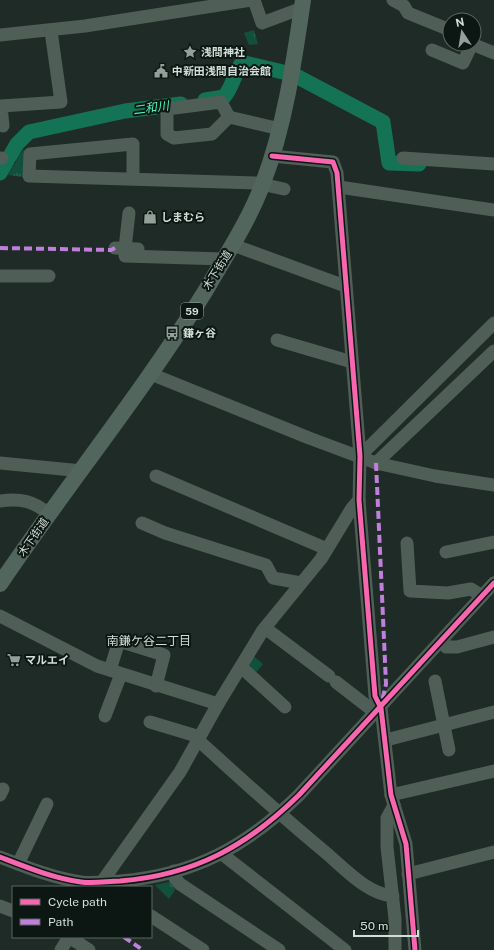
<svg xmlns="http://www.w3.org/2000/svg" width="494" height="950" font-family="'Public Sans','Noto Sans JP',sans-serif">
	<style>
		.park { fill: url(#park-tufts) }
		.lines { fill: none; stroke-linecap: round; stroke-linejoin: round }
		.river { stroke: #157355; stroke-width: 15 }
		.minor { stroke: #4f5e57; stroke-width: 13 }
		.major { stroke: #52665e; stroke-width: 16 }
		.quiet { stroke: #c07fdc; stroke-width: 4; stroke-dasharray: 8 4; stroke-linecap: butt }
		.cycleway-casing { stroke: #0c1612; stroke-width: 8 }
		.cycleway { stroke: #f766af; stroke-width: 5 }
		.labels { text-anchor: middle; dominant-baseline: central; stroke-width: 4; stroke-linejoin: round; paint-order: stroke }
		.shield { fill: #0c1612; stroke: #96a39d; stroke-width: 1 }
		.shield-label { font-size: 10px; font-weight: bold; fill: #d1dfd8 }
		.poi-label { font-size: 11px; font-weight: bold; fill: #d1dfd8; stroke: #0c1612; text-anchor: start }
		.street-label { font-size: 11px; fill: #d1dfd8; stroke: #0c1612 }
		.water-label { font-size: 12px; font-style: italic; fill: #55f7bf; stroke: #0c1612 }
		.neighbourhood-label { font-size: 12px; fill: #d1dfd8; stroke: #0c1612 }
	</style>
	<defs>
		<pattern id="park-tufts" width="24" height="20" patternUnits="userSpaceOnUse"><rect width="24" height="20" fill="#11503c"/><path d="M3 7l-1-3M5 7V3M7 7l1-3M15 17l-1-3M17 17v-4M19 17l1-3" fill="none" stroke="#336957"/></pattern>
	</defs>
	<rect width="100%" height="100%" fill="#1f2b26"/>
	<g class="park">
		<polygon points="254,30 258,44 249,45 244,33"/>
		<polygon points="23,150 27,150 24,177 8,175"/>
		<polygon points="251,654 263,664 254,675 248,671 249,657"/>
		<polygon points="173,881 175,890 169,899 155,885"/>
	</g>
	<g class="lines">
		<g class="river">
			<polyline points="298,77 383,122 389,163 419,164"/>
			<path d="M 205,100 L 224,97 C 232,88 234,75 241,64 L 245,63 L 283,72"/>
			<polyline points="10,156 17,144 29,132 125,111 181,104"/>
			<polyline points="0,173 7,161"/>
		</g>
		<g class="minor">
			<polyline points="254,0 262,23 302,8"/>
			<polyline points="393,0 404,6 408,13 450,30"/>
			<polyline points="0,35 85,26 251,0"/>
			<polyline points="472,44 494,53"/>
			<polyline points="432,50 463,63 472,44"/>
			<polyline points="229,117 212,134 174,138 167,134 167,109 221,102 229,117 280,129"/>
			<polyline points="3,126 1,106 61,102 51,31"/>
			<polyline points="272,156 333,162 337,173 360,456 359,500 375,696 381,708 391,795 406,844 415,950"/>
			<polyline points="0,158 2,158"/>
			<polyline points="403,158 494,164"/>
			<polyline points="133,179 133,144 30,154 29,176 256,183 284,189"/>
			<polyline points="339,187 494,210"/>
			<polyline points="233,245 345,286"/>
			<polyline points="115,248 138,249"/>
			<polyline points="125,248 129,213"/>
			<polyline points="125,256 224,259"/>
			<polyline points="0,276 49,276"/>
			<polyline points="277,340 352,362"/>
			<polyline points="151,374 309,438 376,463 435,476 494,485"/>
			<polyline points="360,456 494,323"/>
			<polyline points="0,463 82,471"/>
			<polyline points="376,463 494,351"/>
			<polyline points="156,476 327,549"/>
			<path d="M 0,501 C 20,498 34,501 49,514"/>
			<polyline points="142,523 165,533 266,565 273,578 301,583"/>
			<polyline points="407,543 410,591 448,593 471,589 482,596"/>
			<polyline points="446,552 494,542"/>
			<polyline points="0,616 97,666 218,704"/>
			<polyline points="265,628 329,676"/>
			<polyline points="443,640 446,647 457,647 494,637"/>
			<polyline points="241,667 285,707"/>
			<polyline points="110,670 119,641 164,655 156,686"/>
			<polyline points="435,681 449,750"/>
			<polyline points="336,682 376,713"/>
			<polyline points="105,716 121,674"/>
			<polyline points="150,722 200,737"/>
			<path d="M 198,740 C 240,778 281,816 325,852 C 344,868 367,894 393,896"/>
			<polyline points="386,740 494,712"/>
			<polyline points="0,795 3,789"/>
			<polyline points="391,795 494,771"/>
			<polyline points="394,805 387,818 387,847 395,919 395,950"/>
			<polyline points="222,854 345,950"/>
			<path d="M 0,857 C 26,867 53,878 81,882 C 94,884 108,881 120,881 C 195,875 247,846 299,795 L 494,583"/>
			<polyline points="18,864 47,804"/>
			<polyline points="174,871 175,878 180,884 279,950"/>
			<polyline points="408,874 494,852"/>
			<polyline points="99,886 180,772 218,704 263,630 321,559 352,508 359,500"/>
			<polyline points="0,906 13,911"/>
			<polyline points="151,916 203,950"/>
			<polyline points="69,937 89,950"/>
			<polyline points="61,950 69,937"/>
		</g>
		<path class="major" d="M 0,584 C 67,485 143,392 206,290 C 226,255 249,221 263,183 C 285,125 294,62 303,0"/>
		<g class="quiet">
			<polyline points="0,248 111,250 115,248"/>
			<polyline points="376,463 386,684 382,702"/>
			<polyline points="124,937 143,950"/>
		</g>
		<g class="cycleway-casing">
			<g id="cycleway">
				<polyline points="272,156 333,162 337,173 360,456 359,500 375,696 381,708 391,795 406,844 415,950"/>
				<path d="M 0,857 C 26,867 53,878 81,882 C 94,884 108,881 120,881 C 195,875 247,846 299,795 L 494,583"/>
			</g>
		</g>
		<use href="#cycleway" class="cycleway"/>
	</g>
	<defs>
		<g id="sight-bare" transform="scale(1.08)"><path d="M0-6L1.8-2.2L6-1.7L2.9 1.2L3.7 5.4L0 3.3L-3.7 5.4L-2.9 1.2L-6-1.7L-1.8-2.2Z" fill="#93a09a" stroke="#0c1612" stroke-width="2.5" paint-order="stroke"/></g>
		<g id="civic-bare" transform="scale(1.08)"><path d="M-.6-6.5H3V-4.5H.6V-3L4-1V1h2V6H-6V1h2V-1L-.6-3ZM-1.2 2.5V6h2.4V2.5Z" fill="#93a09a" stroke="#0c1612" stroke-width="2.5" paint-order="stroke"/></g>
		<g id="shop-bare" transform="scale(1.08)"><path d="M-5-2.5h2.3a2.7 3.5 0 0 1 5.4 0H5L5.5 6h-11ZM-1.5-2.5h3a1.5 2.3 0 0 0-3 0Z" fill="#93a09a" stroke="#0c1612" stroke-width="2.5" paint-order="stroke"/></g>
		<g id="bus-bare" transform="scale(1.08)"><path d="M-5-6H5V4H4V6H2V4H-2V6H-4V4H-5ZM-3.5-4V0h7V-4ZM-3.5 1.2v1.5H-2V1.2ZM2 1.2v1.5H3.5V1.2Z" fill="#93a09a" stroke="#0c1612" stroke-width="2.5" paint-order="stroke"/></g>
		<g id="supermarket-bare" transform="scale(1.08)"><path d="M-6-5.5h2.5l.6 2H6L4.5 2H-2.5L-4.4-4H-6ZM-1.5 3.2a1.3 1.3 0 1 0 .1 0ZM3 3.2a1.3 1.3 0 1 0 .1 0Z" fill="#93a09a" stroke="#0c1612" stroke-width="2.5" paint-order="stroke"/></g>
	</defs>
	<g fill-rule="evenodd">
		<use href="#sight-bare" x="190" y="52"/>
		<use href="#civic-bare" x="161" y="71"/>
		<use href="#shop-bare" x="150" y="217"/>
		<use href="#bus-bare" x="172" y="333"/>
		<use href="#supermarket-bare" x="14" y="660"/>
	</g>
	<g class="labels">
		<rect class="shield" x="181" y="303" width="22" height="16" rx="3"/>
		<g class="shield-label">
			<text x="192" y="311">59</text>
		</g>
		<g class="poi-label">
			<text x="201" y="52">浅間神社</text>
			<text x="172" y="71">中新田浅間自治会館</text>
			<text x="161" y="217">しまむら</text>
			<text x="183" y="333">鎌ヶ谷</text>
			<text x="25" y="660">マルエイ</text>
		</g>
		<g class="street-label">
			<text transform="translate(217 270) rotate(-58)">木下街道</text>
			<text transform="translate(33 537) rotate(-55)">木下街道</text>
		</g>
		<g class="water-label">
			<text transform="translate(151 108) rotate(-8)">二和川</text>
		</g>
		<g class="neighbourhood-label">
			<text x="149" y="641">南鎌ケ谷二丁目</text>
		</g>
	</g>
	<rect x="12" y="886" width="140" height="52" fill="#0c1612" stroke="#5b6661"/>
	<rect x="20" y="899" width="20" height="6" fill="#f766af" stroke="#5b6661"/>
	<text x="48" y="906" font-size="12" fill="#d1dfd8">Cycle path</text>
	<rect x="20" y="919" width="20" height="6" fill="#c07fdc" stroke="#5b6661"/>
	<text x="48" y="926" font-size="12" fill="#d1dfd8">Path</text>
	<g transform="translate(462 32) rotate(348)"><circle r="19" fill="#0c1612" stroke="#5b6661"/>
	<path d="M0-3L7 15L0 10L-7 15Z" fill="#93a09a"/>
	<text y="-6" font-size="11" font-weight="bold" text-anchor="middle" fill="#d1dfd8">N</text>
	</g>
	<path d="M354 930v6h64v-6" fill="none" stroke="#d1dfd8" stroke-width="2"/>
	<text x="360" y="930" font-size="12" fill="#d1dfd8" stroke="#0c1612" stroke-width="3" paint-order="stroke">50 m</text>
</svg>
